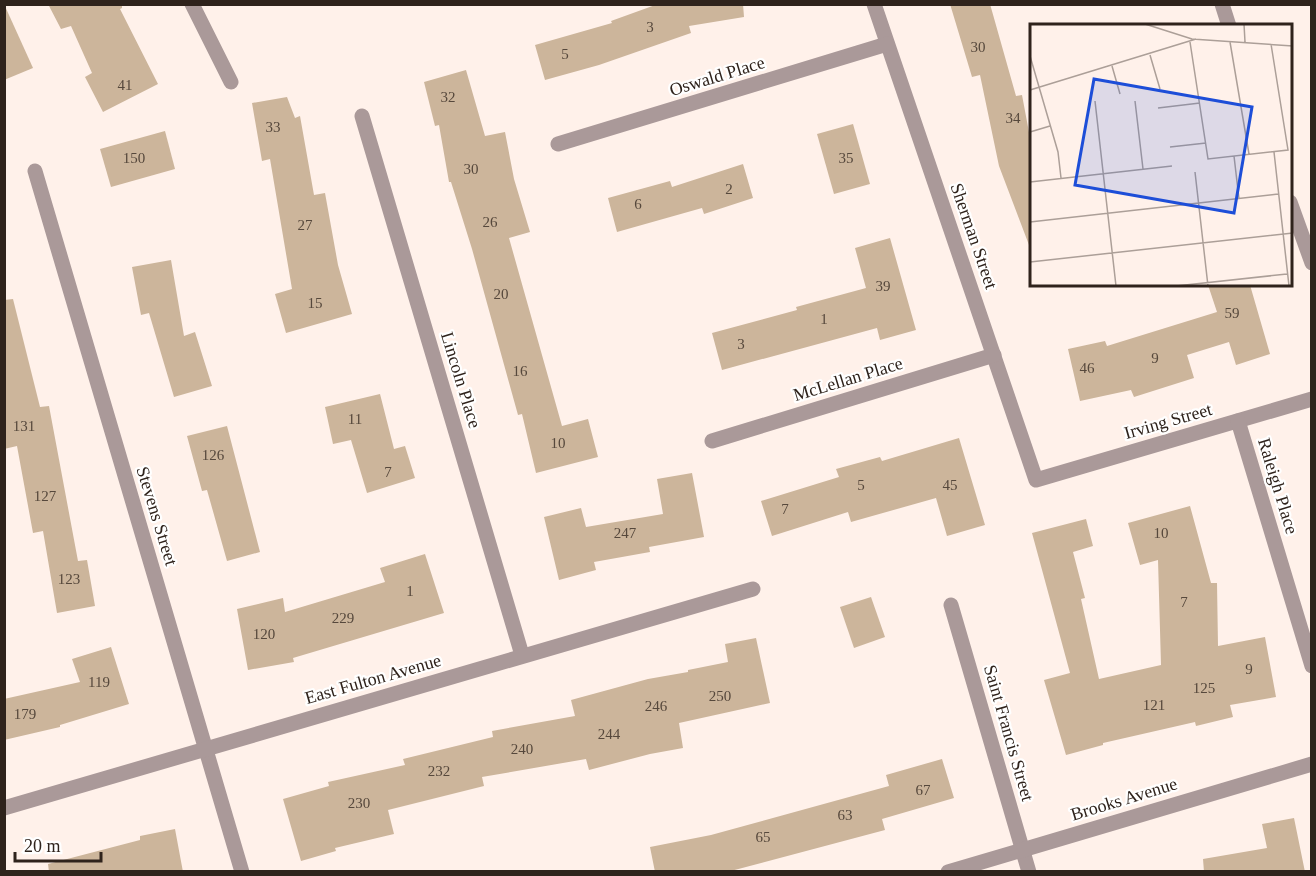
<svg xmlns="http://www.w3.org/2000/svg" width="1316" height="876" font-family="'Times New Roman',serif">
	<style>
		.building { fill: #ccb59b }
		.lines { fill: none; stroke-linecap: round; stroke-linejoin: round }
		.minor { stroke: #a99; stroke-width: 15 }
		.labels { text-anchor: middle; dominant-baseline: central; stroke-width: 4.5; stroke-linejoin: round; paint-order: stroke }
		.number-label { font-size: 15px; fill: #56483c }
		.street-label { font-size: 18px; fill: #2f231c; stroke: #fff }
		.inset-road { fill: none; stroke: #ac9f98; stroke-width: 1.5 }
		.view { fill: #1d4ed8; fill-opacity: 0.15; stroke: #1d4ed8; stroke-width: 3 }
		.inset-edge { fill: none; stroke: #2f231c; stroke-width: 3 }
	</style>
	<rect width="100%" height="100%" fill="#fff1ea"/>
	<g class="building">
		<polygon points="4,4 33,68 4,80"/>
		<polygon points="48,4 122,4 122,8 120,9 158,84 103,112 85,77 92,73 71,26 61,29"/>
		<polygon points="658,4 743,4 744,17 689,26 691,33 599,65 545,80 535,45 612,23 611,21"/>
		<polygon points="950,4 990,4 1016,96 1022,95 1031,143 1031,245 1029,245 999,166 980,75 972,77"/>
		<polygon points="466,70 485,136 505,132 514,179 530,232 509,238 562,426 588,419 598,457 536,473 522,414 518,415 472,249 451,182 449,182 439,125 435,126 424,82"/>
		<polygon points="287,97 295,118 300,116 314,195 325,193 338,265 352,314 286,333 275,294 292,289 270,159 262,161 252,103"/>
		<polygon points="853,124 870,184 834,194 817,134"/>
		<polygon points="165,131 175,169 111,187 100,149"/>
		<polygon points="743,164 753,198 704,214 702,208 617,232 608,198 670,181 672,187"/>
		<polygon points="890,238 916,330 880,340 877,328 722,370 712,333 797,310 796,307 866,288 855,248"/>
		<polygon points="171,260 184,336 195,332 212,386 174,397 149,313 141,315 132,267"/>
		<polygon points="1208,285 1250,285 1270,354 1236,365 1229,342 1187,355 1194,378 1134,397 1131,390 1080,401 1068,349 1105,341 1107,346 1217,312"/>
		<polygon points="13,299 40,407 49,406 78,561 87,560 95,606 57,613 43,531 33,533 17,446 4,449 4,300"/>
		<polygon points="380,394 394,449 405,446 415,478 367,493 351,440 333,444 325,407"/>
		<polygon points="227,426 260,552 227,561 207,490 202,491 187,436"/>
		<polygon points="959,438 985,525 947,536 936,498 851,522 848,512 772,536 761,501 839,477 836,469 880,457 882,461"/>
		<polygon points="692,473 704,537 649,547 650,552 594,562 596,570 559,580 544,517 581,508 586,527 663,514 657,479"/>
		<polygon points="1190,506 1211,583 1217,583 1218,646 1265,637 1276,697 1230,705 1233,717 1196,726 1195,722 1103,743 1103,745 1066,755 1044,680 1070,673 1032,533 1086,519 1093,546 1073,552 1085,598 1081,599 1099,679 1161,665 1158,560 1140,565 1128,523"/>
		<polygon points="425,554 444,613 293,658 294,662 248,670 237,609 283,598 285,612 385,582 380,568"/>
		<polygon points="871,597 885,637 854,648 840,607"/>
		<polygon points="756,638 770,703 679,723 683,748 650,754 589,770 586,759 482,777 484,786 388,810 394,834 335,848 336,851 301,861 283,799 329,786 328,782 405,765 403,759 493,737 492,731 575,716 571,700 648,679 688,672 688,670 728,662 725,644"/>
		<polygon points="111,647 129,704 60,725 60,727 4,740 4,699 80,682 72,659"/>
		<polygon points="942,759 954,798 882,819 885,830 727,872 655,872 650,847 711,835 889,786 886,775"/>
		<polygon points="1294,818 1305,872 1204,872 1203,859 1267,848 1262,824"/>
		<polygon points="175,829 183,872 49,872 48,864 140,840 140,836"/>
	</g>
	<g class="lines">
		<g class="minor">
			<polyline points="192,4 231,82"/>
			<polyline points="874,4 1036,480 1312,399"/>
			<polyline points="1222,4 1229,26"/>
			<polyline points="362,116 522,655"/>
			<polyline points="558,144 887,44"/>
			<polyline points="35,171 242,872"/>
			<polyline points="1290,202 1312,263"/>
			<polyline points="1238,421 1312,666"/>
			<polyline points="712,441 994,355"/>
			<polyline points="951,605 1029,872"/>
			<polyline points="4,808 753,589"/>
			<polyline points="948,872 1312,764"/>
		</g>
	</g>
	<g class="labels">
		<g class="number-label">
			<text x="650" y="27">3</text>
			<text x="978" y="47">30</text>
			<text x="565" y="54">5</text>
			<text x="125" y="85">41</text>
			<text x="448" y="97">32</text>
			<text x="1013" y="118">34</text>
			<text x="273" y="127">33</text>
			<text x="134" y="158">150</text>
			<text x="846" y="158">35</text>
			<text x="471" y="169">30</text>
			<text x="729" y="189">2</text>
			<text x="638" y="204">6</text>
			<text x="490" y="222">26</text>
			<text x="305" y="225">27</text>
			<text x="883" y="286">39</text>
			<text x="501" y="294">20</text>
			<text x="315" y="303">15</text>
			<text x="1232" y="313">59</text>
			<text x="824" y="319">1</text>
			<text x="741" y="344">3</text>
			<text x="1155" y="358">9</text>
			<text x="1087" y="368">46</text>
			<text x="520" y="371">16</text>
			<text x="355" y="419">11</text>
			<text x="24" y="426">131</text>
			<text x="558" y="443">10</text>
			<text x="213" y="455">126</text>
			<text x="388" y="472">7</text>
			<text x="861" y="485">5</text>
			<text x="950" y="485">45</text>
			<text x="45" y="496">127</text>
			<text x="785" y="509">7</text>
			<text x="625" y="533">247</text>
			<text x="1161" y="533">10</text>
			<text x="69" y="579">123</text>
			<text x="410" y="591">1</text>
			<text x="1184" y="602">7</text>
			<text x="343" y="618">229</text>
			<text x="264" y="634">120</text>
			<text x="1249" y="669">9</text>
			<text x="99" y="682">119</text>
			<text x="1204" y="688">125</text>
			<text x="720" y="696">250</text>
			<text x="1154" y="705">121</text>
			<text x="656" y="706">246</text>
			<text x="25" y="714">179</text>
			<text x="609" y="734">244</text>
			<text x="522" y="749">240</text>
			<text x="439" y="771">232</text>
			<text x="923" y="790">67</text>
			<text x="359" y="803">230</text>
			<text x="845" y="815">63</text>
			<text x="763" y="837">65</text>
		</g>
		<g class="street-label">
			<text transform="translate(717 76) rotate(-17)">Oswald Place</text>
			<text transform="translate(974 236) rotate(71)">Sherman Street</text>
			<text transform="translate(848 379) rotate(-17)">McLellan Place</text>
			<text transform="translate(461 380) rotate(73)">Lincoln Place</text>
			<text transform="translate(1168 421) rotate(-16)">Irving Street</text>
			<text transform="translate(1278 486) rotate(73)">Raleigh Place</text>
			<text transform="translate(157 516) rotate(73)">Stevens Street</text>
			<text transform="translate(373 679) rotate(-16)">East Fulton Avenue</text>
			<text transform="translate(1009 733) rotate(74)">Saint Francis Street</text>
			<text transform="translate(1124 799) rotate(-17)">Brooks Avenue</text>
		</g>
	</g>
	<g transform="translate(1030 24)">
		<rect width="262" height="262" fill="#fff1ea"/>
		<path class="inset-road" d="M 115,0 L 162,15 L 263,22M 214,0 L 215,18M 160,18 L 178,135 L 258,126 L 241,20M 200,18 L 219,130M 120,31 L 130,65M 0,32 L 28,128 L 31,154M 82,42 L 90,70M 0,66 L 166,15M 65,77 L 86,262M 105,77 L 113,145M 128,84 L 170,79M 0,108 L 20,102M 140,123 L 176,119M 244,128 L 259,262M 204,132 L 209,175M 165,148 L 178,262M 0,158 L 142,142M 0,198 L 248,170M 0,238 L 263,209M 146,262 L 257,250"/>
		<path class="view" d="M 64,55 L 222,83 L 204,189 L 45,161 Z"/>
		<rect width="262" height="262" class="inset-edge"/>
	</g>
	<rect width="1316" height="876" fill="none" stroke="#2f231c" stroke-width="12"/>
	<path d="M15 852v9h86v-9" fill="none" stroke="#2f231c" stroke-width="3"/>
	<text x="24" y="852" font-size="18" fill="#2f231c" stroke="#ffffff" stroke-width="4.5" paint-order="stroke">20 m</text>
</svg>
